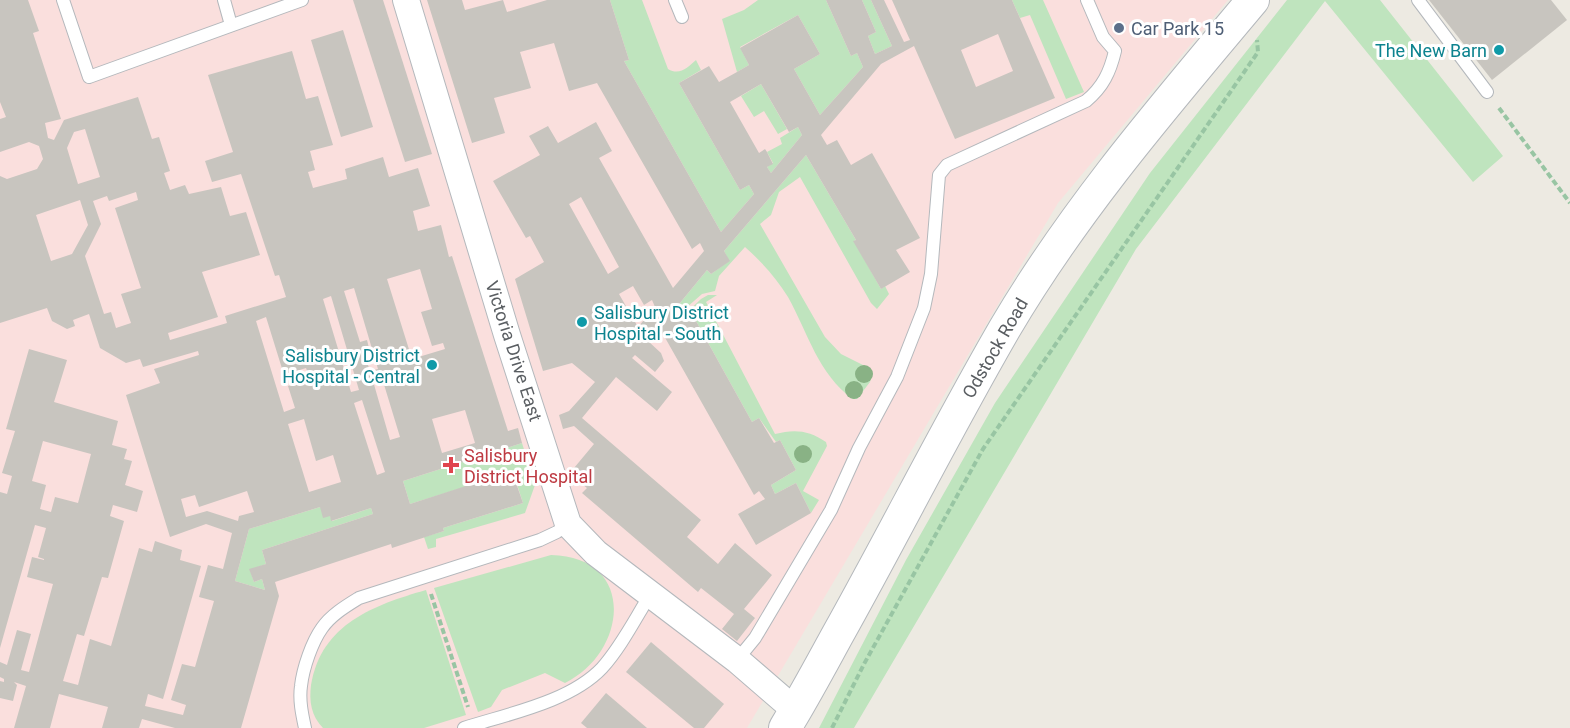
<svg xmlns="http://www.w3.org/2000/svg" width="1570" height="728" font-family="Roboto,sans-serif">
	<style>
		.medical { fill: #fadfdd }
		.green { fill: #bfe4be }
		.building { fill: #c8c5bf; fill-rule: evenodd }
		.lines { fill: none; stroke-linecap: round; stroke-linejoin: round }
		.service-casing { stroke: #b4b8bc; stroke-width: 14 }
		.minor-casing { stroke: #b4b8bc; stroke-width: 28 }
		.tertiary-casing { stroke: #b4b8bc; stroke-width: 34 }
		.path { stroke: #98c5a3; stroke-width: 4; stroke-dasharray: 6 3; stroke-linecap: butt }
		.service { stroke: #fff; stroke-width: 12 }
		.minor { stroke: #fff; stroke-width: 26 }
		.tertiary { stroke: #fff; stroke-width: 32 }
		.tree { fill: #89b285 }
		.service-dot { fill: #5c6f8a; stroke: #fff; stroke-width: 2 }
		.culture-dot { fill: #0f9aa8; stroke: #fff; stroke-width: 2 }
		.health-dot { fill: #e0444e; stroke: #fff; stroke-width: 2 }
		.labels { text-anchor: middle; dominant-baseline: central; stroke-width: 6; stroke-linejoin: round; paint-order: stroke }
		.service-label { font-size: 18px; fill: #4e5e75; stroke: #fff; text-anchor: start }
		.culture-label { font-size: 18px; fill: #0d838f; stroke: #fff; text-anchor: end }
		.street-label { font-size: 18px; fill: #5a5e62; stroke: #fff }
		.health-label { font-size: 18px; fill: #be3a42; stroke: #fff; text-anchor: start }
	</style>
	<rect width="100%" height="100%" fill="#edeae2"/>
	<polygon class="medical" points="0,0 1228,0 1058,203 747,728 0,728"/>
	<g class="green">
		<path d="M 610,0 L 642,0 L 668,69 C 680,76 688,67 696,60 L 701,70 L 679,83 L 740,190 L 749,185 L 754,194 L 721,232 L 624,61 L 629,60 Z"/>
		<polygon points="758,0 826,0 851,56 857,53 863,67 820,115 794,69 820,54 798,15 740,47 749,65 737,72 722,19 744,10"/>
		<polygon points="862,0 871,0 892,46 875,54 868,36 876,32"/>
		<polygon points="1012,0 1043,0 1084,92 1066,99 1030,15 1020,18"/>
		<polygon points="1287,0 1380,0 1503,156 1473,182 1325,1 1136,249 854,728 819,728 906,560 995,403 1150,173"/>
		<polygon points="761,84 787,129 778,134 764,111 754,117 741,96"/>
		<polygon points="798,127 802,135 771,173 767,167 773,163 767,152 782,144 780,138"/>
		<path d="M 806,155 L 856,240 L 854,241 L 881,289 L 885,286 L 889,294 L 877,309 L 871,303 L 800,177 L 779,192 L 771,215 L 760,224 L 825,337 L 841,354 L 863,365 L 872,374 L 870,382 L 857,399 L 853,399 C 818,374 808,333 788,297 C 776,278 762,262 745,247 L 719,276 L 715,291 L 702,294 L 678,315 L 675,309 L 707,270 L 711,274 L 729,261 L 724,251 Z"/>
		<path d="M 708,295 L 717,295 L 706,302 L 775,434 C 794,429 809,430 826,442 L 827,446 L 803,491 L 819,500 L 811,513 L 796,483 L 775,494 L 771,485 L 796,470 L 780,440 L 776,442 L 759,418 L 752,422 L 691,312 L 683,316 L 701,299 Z"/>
		<polygon points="522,443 535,485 525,513 436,539 436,547 428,549 424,537 444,531 443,528 523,503 513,472 410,504 403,481"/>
		<polygon points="320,507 330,516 332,521 371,508 373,514 262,550 266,564 250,570 254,582 262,579 265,590 235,581 249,529"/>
		<path d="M 551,555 C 638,557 627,653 565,683 L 545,673 L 502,690 L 491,707 L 478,712 L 434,588 Z"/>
		<path d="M 426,590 L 466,715 L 424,728 L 323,728 C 311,716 309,701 311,685 C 321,624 374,605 426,590 Z"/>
	</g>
	<g class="building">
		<path d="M 0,0 L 28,0 L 39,31 L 33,33 L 61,119 L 45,123 L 48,138 L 54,140 L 64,120 L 138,97 L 152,139 L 159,137 L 170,171 L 164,173 L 170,190 L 185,185 L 189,194 L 221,187 L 230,216 L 246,212 L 260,255 L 202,272 L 218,317 L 168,333 L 170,340 L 227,323 L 225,316 L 286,297 L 279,275 L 275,276 L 241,174 L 212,182 L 205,161 L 233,152 L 208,75 L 292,51 L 306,99 L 318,96 L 333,145 L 310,151 L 315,170 L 308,172 L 313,188 L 347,179 L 345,169 L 383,157 L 389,177 L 418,168 L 430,206 L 413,211 L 418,231 L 441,225 L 449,257 L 452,256 L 508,431 L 518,428 L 522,443 L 403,481 L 410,504 L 512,471 L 523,503 L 443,528 L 444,531 L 392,548 L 391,544 L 275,582 L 279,596 L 241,728 L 175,728 L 142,719 L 139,728 L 102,728 L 108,707 L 59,694 L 50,728 L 14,728 L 26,686 L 14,682 L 17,685 L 13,701 L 0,698 L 0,681 L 4,682 L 4,679 L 0,677 L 0,662 L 7,665 L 17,630 L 31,634 L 21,670 L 29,672 L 53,584 L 27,577 L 32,557 L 44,560 L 44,559 L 38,557 L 46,528 L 35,525 L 0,648 L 0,492 L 7,494 L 12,476 L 2,473 L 15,431 L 6,429 L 29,349 L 67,360 L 54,402 L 118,421 L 112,445 L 127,449 L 124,459 L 132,461 L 125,485 L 143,491 L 137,512 L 113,505 L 110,516 L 124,521 L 108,578 L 102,577 L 84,636 L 77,634 L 63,681 L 78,685 L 90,639 L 111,646 L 139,548 L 152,552 L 155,541 L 182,550 L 180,560 L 201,566 L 163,699 L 148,694 L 145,706 L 183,715 L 186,705 L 171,700 L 182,664 L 195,667 L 214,601 L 199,597 L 208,565 L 223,569 L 232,533 L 206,524 L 170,537 L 126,395 L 160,383 L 154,369 L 199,355 L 198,351 L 143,367 L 140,359 L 126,363 L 100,348 L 89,314 L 73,320 L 75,326 L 67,329 L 52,321 L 47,308 L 0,323 L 0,176 L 7,179 L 37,169 L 43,159 L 39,146 L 29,142 L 0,152 L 0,119 L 6,117 L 0,102 ZM 85,129 L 100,177 L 78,184 L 67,148 L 74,132 ZM 136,192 L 138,200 L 115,208 L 141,288 L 121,294 L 131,323 L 116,328 L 111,312 L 104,314 L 85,256 L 101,224 L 93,201 L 107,196 L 109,201 ZM 80,200 L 88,225 L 72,254 L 51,261 L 36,215 ZM 420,269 L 432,309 L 421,312 L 432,346 L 443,343 L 445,349 L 412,359 L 387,279 ZM 354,288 L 378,369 L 370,371 L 364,353 L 370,352 L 367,340 L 360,342 L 344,291 ZM 331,296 L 359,390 L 351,392 L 323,299 ZM 266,317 L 284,375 L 306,368 L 310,379 L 288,386 L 295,408 L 284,412 L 256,321 ZM 382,378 L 400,437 L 390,440 L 373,381 ZM 362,400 L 385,472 L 377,475 L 354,403 ZM 465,410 L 475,443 L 442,453 L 432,419 ZM 304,419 L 316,461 L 333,455 L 341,482 L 309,492 L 288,424 ZM 43,441 L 91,454 L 78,503 L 55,497 L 51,512 L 40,509 L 46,485 L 32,481 ZM 247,491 L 254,512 L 239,516 L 238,521 L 207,511 L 186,517 L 181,499 L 195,495 L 199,507 ZM 320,507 L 323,518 L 330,516 L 331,521 L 371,508 L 373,514 L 262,550 L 266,564 L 249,569 L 254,582 L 262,579 L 265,590 L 235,581 L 249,529 Z"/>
		<polygon points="353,0 383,0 432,154 405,162"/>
		<path d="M 427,0 L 462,0 L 465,10 L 503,0 L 507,12 L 547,0 L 610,0 L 629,60 L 624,61 L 721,232 L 754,194 L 749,185 L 740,190 L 679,83 L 709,66 L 719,82 L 737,72 L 749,65 L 740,48 L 798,15 L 820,54 L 794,69 L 820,115 L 863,67 L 857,53 L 851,56 L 826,0 L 862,0 L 876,32 L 868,36 L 875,54 L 892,46 L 871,0 L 884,0 L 904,42 L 910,40 L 892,0 L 1012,0 L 1055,98 L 955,139 L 914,46 L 881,64 L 821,135 L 827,145 L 837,140 L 851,165 L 872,153 L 920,238 L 896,250 L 910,272 L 881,289 L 853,241 L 856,240 L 806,155 L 724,251 L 730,261 L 711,274 L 707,270 L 675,309 L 680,318 L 691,312 L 752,422 L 759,418 L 774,443 L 780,440 L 796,470 L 771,485 L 775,494 L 796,483 L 811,513 L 756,545 L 738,514 L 765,499 L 759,491 L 754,495 L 659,327 L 648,341 L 661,353 L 664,361 L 655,372 L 635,355 L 632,358 L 672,392 L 657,411 L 616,377 L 582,418 L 701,520 L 687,537 L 718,564 L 735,543 L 772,575 L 744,609 L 755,618 L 737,641 L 722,629 L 734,614 L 701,588 L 698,592 L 582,493 L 587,488 L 578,481 L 583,475 L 574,468 L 594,444 L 574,426 L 563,429 L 559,415 L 569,411 L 595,382 L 572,363 L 543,371 L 515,279 L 544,262 L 530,236 L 526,238 L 493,181 L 540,155 L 529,136 L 548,126 L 558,143 L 596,122 L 612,151 L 599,158 L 673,288 L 704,251 L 700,243 L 692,249 L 597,83 L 569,91 L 554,43 L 520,52 L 531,88 L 494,98 L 505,133 L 472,143 ZM 998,34 L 1013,71 L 976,87 L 961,50 ZM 761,84 L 789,132 L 798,127 L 802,135 L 771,173 L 767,167 L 773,164 L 767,152 L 765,149 L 759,153 L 730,102 ZM 581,197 L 619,267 L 608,274 L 569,204 ZM 633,286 L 644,305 L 652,300 L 655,307 L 638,327 L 619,294 Z"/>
		<polygon points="1429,0 1551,0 1567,20 1492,80"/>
		<polygon points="343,30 373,127 341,137 311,40"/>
		<polygon points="651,642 724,704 704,728 694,728 626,672"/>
		<polygon points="606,693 647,728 587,728 581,723"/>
	</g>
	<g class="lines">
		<g class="service-casing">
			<g id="service">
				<polyline points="63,0 89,77 302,0"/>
				<polyline points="224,0 231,25"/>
				<polyline points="675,0 682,17"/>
				<polyline points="1418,0 1487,92"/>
				<path d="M 737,660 L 755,638 L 831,510 L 859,448 L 897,377 L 924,308 L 931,274 L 939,175 L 947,165 L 1086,101 C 1103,87 1110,72 1115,51 L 1103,37 L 1087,0"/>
				<path d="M 305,728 C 302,714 299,700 301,686 C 303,668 312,642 322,628 C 331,615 346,606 359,598 L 540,540 L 557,532 L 568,524"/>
				<path d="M 464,728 C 507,714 570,702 602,668 C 621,647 635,619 650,595"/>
			</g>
		</g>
		<g class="minor-casing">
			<polyline id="minor" points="406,0 507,335 568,524 596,553 737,660 796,711"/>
		</g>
		<g class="tertiary-casing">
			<path id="tertiary" d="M 785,728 C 804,697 821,665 838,634 C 895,532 947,428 1005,328 C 1075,209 1165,105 1253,0"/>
		</g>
		<g class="path">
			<polyline points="1499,108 1570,203"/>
			<polyline points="431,594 468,707"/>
			<polyline points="832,728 864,664 983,449 1258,52 1257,40"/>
		</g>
		<use href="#service" class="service"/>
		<use href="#minor" class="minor"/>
		<use href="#tertiary" class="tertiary"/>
	</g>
	<g class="tree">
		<circle cx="864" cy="374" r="9"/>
		<circle cx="854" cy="390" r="9"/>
		<circle cx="803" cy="454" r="9"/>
	</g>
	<circle class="service-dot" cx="1119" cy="28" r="6"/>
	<g class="culture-dot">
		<circle cx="1499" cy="50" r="6"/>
		<circle cx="582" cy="322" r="6"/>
		<circle cx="432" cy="365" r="6"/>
	</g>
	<path class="health-dot" d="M448 456h6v6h6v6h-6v6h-6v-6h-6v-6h6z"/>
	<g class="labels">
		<g class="service-label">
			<text x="1131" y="28">Car Park 15</text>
		</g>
		<g class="culture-label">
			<text x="1487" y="50">The New Barn</text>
			<text x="594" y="312" text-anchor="start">Salisbury District<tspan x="594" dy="21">Hospital - South</tspan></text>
			<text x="420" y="355">Salisbury District<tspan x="420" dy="21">Hospital - Central</tspan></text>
		</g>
		<g class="street-label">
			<text transform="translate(995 348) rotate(-60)">Odstock Road</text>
			<text transform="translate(514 351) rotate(72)">Victoria Drive East</text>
		</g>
		<g class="health-label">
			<text x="464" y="455">Salisbury<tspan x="464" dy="21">District Hospital</tspan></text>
		</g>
	</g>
</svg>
